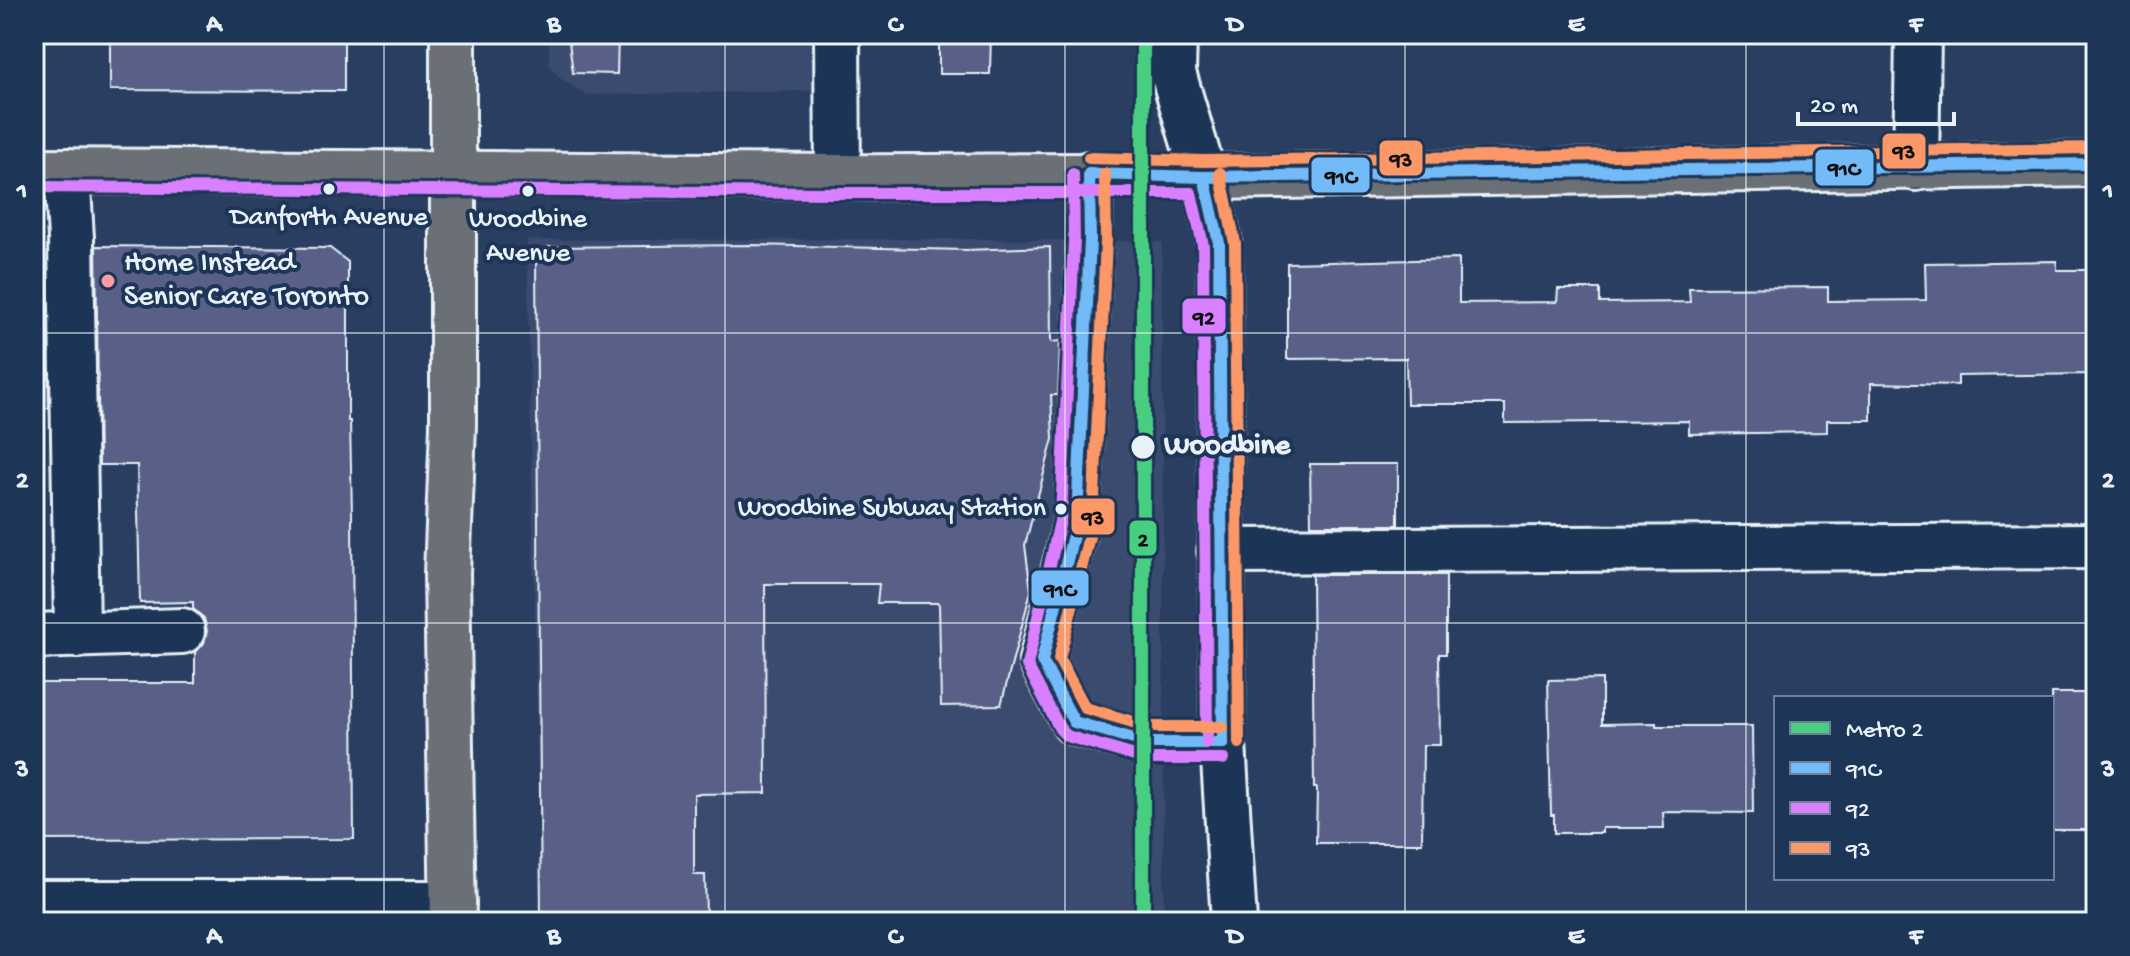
<svg xmlns="http://www.w3.org/2000/svg" width="2130" height="956" font-family="'Gochi Hand',sans-serif">
	<style>
		.built { fill: #3b4b70 }
		.building { fill: #596188; stroke: #e8f1f8; stroke-width: 2 }
		.lines { fill: none; stroke-linecap: round; stroke-linejoin: round }
		.minor-casing { stroke: #e8f1f8; stroke-width: 50 }
		.major-casing { stroke: #e8f1f8; stroke-width: 50 }
		.minor { stroke: #1d3557; stroke-width: 44 }
		.major { stroke: #6a7074; stroke-width: 44 }
		.bus-1-casing { stroke: #1d3557; stroke-width: 18 }
		.bus-2-casing { stroke: #1d3557; stroke-width: 18 }
		.bus-3-casing { stroke: #1d3557; stroke-width: 18 }
		.bus-1 { stroke: #73baf8; stroke-width: 12 }
		.bus-2 { stroke: #d880ff; stroke-width: 12 }
		.bus-3 { stroke: #fc9868; stroke-width: 12 }
		.metro-1-casing { stroke: #1d3557; stroke-width: 20 }
		.metro-1 { stroke: #46ce81; stroke-width: 14 }
		.grid { fill: none; stroke: #e8f1f8; stroke-width: 2; stroke-opacity: 0.55 }
		.bus-dot { fill: #e8f1f8; stroke: #1d3557; stroke-width: 3 }
		.poi-dot { fill: #ff9aa2; stroke: #1d3557; stroke-width: 3 }
		.labels { text-anchor: middle; dominant-baseline: central; stroke-width: 8; stroke-linejoin: round; paint-order: stroke }
		.bus-label { font-size: 28px; fill: #e8f1f8; stroke: #1d3557 }
		.poi-label { font-size: 30px; fill: #e8f1f8; stroke: #1d3557; text-anchor: start }
		.stop-label { font-size: 30px; font-weight: bold; fill: #e8f1f8; stroke: #1d3557; text-anchor: start }
		.line-badge { stroke: #1d3557; stroke-width: 3 }
		.pale-badge-label { font-size: 22px; text-anchor: middle; font-weight: bold; fill: #111 }
		.neatline { fill: none; stroke: #e8f1f8; stroke-width: 3 }
		.grid-label { font-size: 26px; text-anchor: middle; font-weight: bold; fill: #e8f1f8 }
	</style>
	<rect width="100%" height="100%" fill="#293e61"/>
	<filter id="ink" filterUnits="userSpaceOnUse"><feTurbulence type="fractalNoise" baseFrequency=".0125" numOctaves="2"/><feDisplacementMap in="SourceGraphic" scale="16" xChannelSelector="R" yChannelSelector="G"/><feConvolveMatrix kernelMatrix="1 2 1 2 8 2 1 2 1" color-interpolation-filters="sRGB"/></filter>
	<g filter="url(#ink)">
		<g class="built">
			<polygon points="549,34 863,34 862,90 587,95 561,79 549,65"/>
			<polygon points="979,239 1162,242 1164,922 541,922 527,240"/>
		</g>
		<g class="building">
			<polygon points="110,34 344,34 344,91 110,90"/>
			<polygon points="568,34 618,34 617,74 573,73"/>
			<polygon points="939,34 991,34 990,74 939,74"/>
			<polygon points="753,245 966,250 1050,247 1051,342 1060,341 1058,395 1051,395 1053,439 1025,545 1031,591 1001,705 941,706 939,603 877,603 879,584 765,584 766,793 694,794 694,875 705,875 706,917 692,917 692,922 541,922 536,260 547,247"/>
			<polygon points="96,246 330,248 348,262 348,421 350,421 352,514 354,839 34,840 34,683 195,683 195,653 204,643 207,631 204,618 193,609 193,602 140,603 137,465 99,465"/>
			<polygon points="1459,259 1459,303 1557,302 1558,289 1600,289 1600,303 1690,302 1689,288 1828,287 1828,301 1926,300 1925,263 2057,261 2057,270 2096,270 2096,374 1958,376 1958,385 1871,383 1871,420 1827,420 1827,432 1689,434 1689,421 1505,423 1505,404 1407,404 1406,358 1287,359 1287,263"/>
			<polygon points="47,282 49,408 34,408 34,283"/>
			<polygon points="1310,464 1398,464 1398,525 1311,525"/>
			<polygon points="1312,575 1446,575 1446,654 1439,654 1440,745 1423,745 1422,843 1316,843 1317,788 1314,788"/>
			<polygon points="1602,679 1602,724 1656,723 1656,726 1752,726 1753,813 1663,812 1664,828 1602,828 1602,833 1554,833 1554,815 1551,815 1548,680"/>
			<rect x="2052" y="693" width="44" height="137"/>
		</g>
		<g class="lines">
			<g class="minor-casing">
				<g id="minor">
					<polyline points="837,34 838,177"/>
					<polyline points="1174,34 1173,73 1204,177 1219,243 1223,743 1234,922"/>
					<polyline points="1916,168 1918,34"/>
					<polyline points="67,171 71,238 77,635"/>
					<polyline points="1089,174 1090,240 1077,519 1042,661 1074,722 1148,743 1223,743"/>
					<polyline points="1220,551 2096,546"/>
					<polyline points="34,636 182,631"/>
					<polyline points="34,903 453,903"/>
				</g>
			</g>
			<g class="major-casing">
				<g id="major">
					<polyline points="453,34 453,426 447,574 453,922"/>
					<path d="M 34,171 C 301,172 567,175 834,177 C 957,178 1080,174 1204,177 L 2096,164"/>
				</g>
			</g>
			<use href="#minor" class="minor"/>
			<use href="#major" class="major"/>
			<g class="bus-1-casing">
				<g id="bus-1">
					<polyline points="1089,174 1204,177 2096,164"/>
					<polyline points="1089,174 1090,240 1077,519 1042,661 1074,722 1148,743 1223,743"/>
					<polyline points="1204,177 1219,243 1223,743"/>
				</g>
			</g>
			<g class="bus-2-casing">
				<g id="bus-2">
					<polyline points="1073,174 1074,240 1061,517 1027,665 1060,729 1067,736 1145,759 1223,759"/>
					<polyline points="34,187 834,193 1191,193 1203,245 1207,743"/>
				</g>
			</g>
			<g class="bus-3-casing">
				<g id="bus-3">
					<polyline points="1089,158 1204,161 2096,148"/>
					<polyline points="1220,173 1235,243 1239,743"/>
					<polyline points="1105,174 1106,241 1093,520 1059,659 1085,708 1150,727 1223,727"/>
				</g>
			</g>
			<use href="#bus-1" class="bus-1"/>
			<use href="#bus-2" class="bus-2"/>
			<use href="#bus-3" class="bus-3"/>
			<g class="metro-1-casing">
				<polyline id="metro-1" points="1143,34 1143,922"/>
			</g>
			<use href="#metro-1" class="metro-1"/>
		</g>
	</g>
	<path class="grid" d="M 384,34 L 384,922M 725,34 L 725,922M 1065,34 L 1065,922M 1405,34 L 1405,922M 1746,34 L 1746,922M 34,333 L 2096,333M 34,623 L 2096,623"/>
	<g class="bus-dot">
		<circle cx="329" cy="189" r="7"/>
		<circle cx="528" cy="191" r="7"/>
		<circle cx="1143" cy="447" r="13"/>
		<circle cx="1061" cy="509" r="7"/>
	</g>
	<circle class="poi-dot" cx="108" cy="281" r="8"/>
	<g class="labels">
		<g class="bus-label">
			<text x="329" y="218">Danforth Avenue</text>
			<text x="528" y="220">Woodbine<tspan x="528" dy="34">Avenue</tspan></text>
			<text x="1046" y="509" text-anchor="end">Woodbine Subway Station</text>
		</g>
		<g class="poi-label">
			<text x="124" y="264">Home Instead<tspan x="124" dy="34">Senior Care Toronto</tspan></text>
		</g>
		<g class="stop-label">
			<text x="1164" y="447">Woodbine</text>
		</g>
	</g>
	<g class="line-badge">
		<rect x="1881" y="132" width="46" height="38" rx="8" fill="#fc9868"/>
		<rect x="1378" y="139" width="46" height="38" rx="8" fill="#fc9868"/>
		<rect x="1814" y="148" width="61" height="39" rx="8" fill="#73baf8"/>
		<rect x="1310" y="156" width="61" height="38" rx="8" fill="#73baf8"/>
		<rect x="1181" y="297" width="46" height="38" rx="8" fill="#d880ff"/>
		<rect x="1070" y="497" width="46" height="39" rx="8" fill="#fc9868"/>
		<rect x="1128" y="519" width="30" height="38" rx="8" fill="#46ce81"/>
		<rect x="1030" y="569" width="60" height="38" rx="8" fill="#73baf8"/>
	</g>
	<g class="pale-badge-label">
		<text x="1904" y="158">93</text>
		<text x="1401" y="166">93</text>
		<text x="1844" y="175">91C</text>
		<text x="1341" y="183">91C</text>
		<text x="1204" y="324">92</text>
		<text x="1093" y="524">93</text>
		<text x="1143" y="546">2</text>
		<text x="1060" y="596">91C</text>
	</g>
	<rect width="2130" height="956" fill="none" stroke="#1d3557" stroke-width="88"/>
	<rect x="1774" y="696" width="280" height="184" fill="#1d3557" stroke="#6e8097" stroke-width="2"/>
	<rect x="1790" y="722" width="40" height="12" fill="#46ce81" stroke="#6e8097" stroke-width="2"/>
	<text x="1846" y="736" font-size="24" fill="#e8f1f8">Metro 2</text>
	<rect x="1790" y="762" width="40" height="12" fill="#73baf8" stroke="#6e8097" stroke-width="2"/>
	<text x="1846" y="776" font-size="24" fill="#e8f1f8">91C</text>
	<rect x="1790" y="802" width="40" height="12" fill="#d880ff" stroke="#6e8097" stroke-width="2"/>
	<text x="1846" y="816" font-size="24" fill="#e8f1f8">92</text>
	<rect x="1790" y="842" width="40" height="12" fill="#fc9868" stroke="#6e8097" stroke-width="2"/>
	<text x="1846" y="856" font-size="24" fill="#e8f1f8">93</text>
	<path d="M1798 112v12h156v-12" fill="none" stroke="#e8f1f8" stroke-width="4"/>
	<text x="1810" y="112" font-size="24" fill="#e8f1f8" stroke="#1d3557" stroke-width="6" paint-order="stroke">20 m</text>
	<rect x="44" y="44" width="2042" height="868" class="neatline"/>
	<g class="grid-label">
		<text x="214" y="31">A</text>
		<text x="554" y="31">B</text>
		<text x="895" y="31">C</text>
		<text x="1235" y="31">D</text>
		<text x="1576" y="31">E</text>
		<text x="1916" y="31">F</text>
		<text x="22" y="198">1</text>
		<text x="2108" y="198">1</text>
		<text x="22" y="487">2</text>
		<text x="2108" y="487">2</text>
		<text x="22" y="776">3</text>
		<text x="2108" y="776">3</text>
		<text x="214" y="943">A</text>
		<text x="554" y="943">B</text>
		<text x="895" y="943">C</text>
		<text x="1235" y="943">D</text>
		<text x="1576" y="943">E</text>
		<text x="1916" y="943">F</text>
	</g>
</svg>
